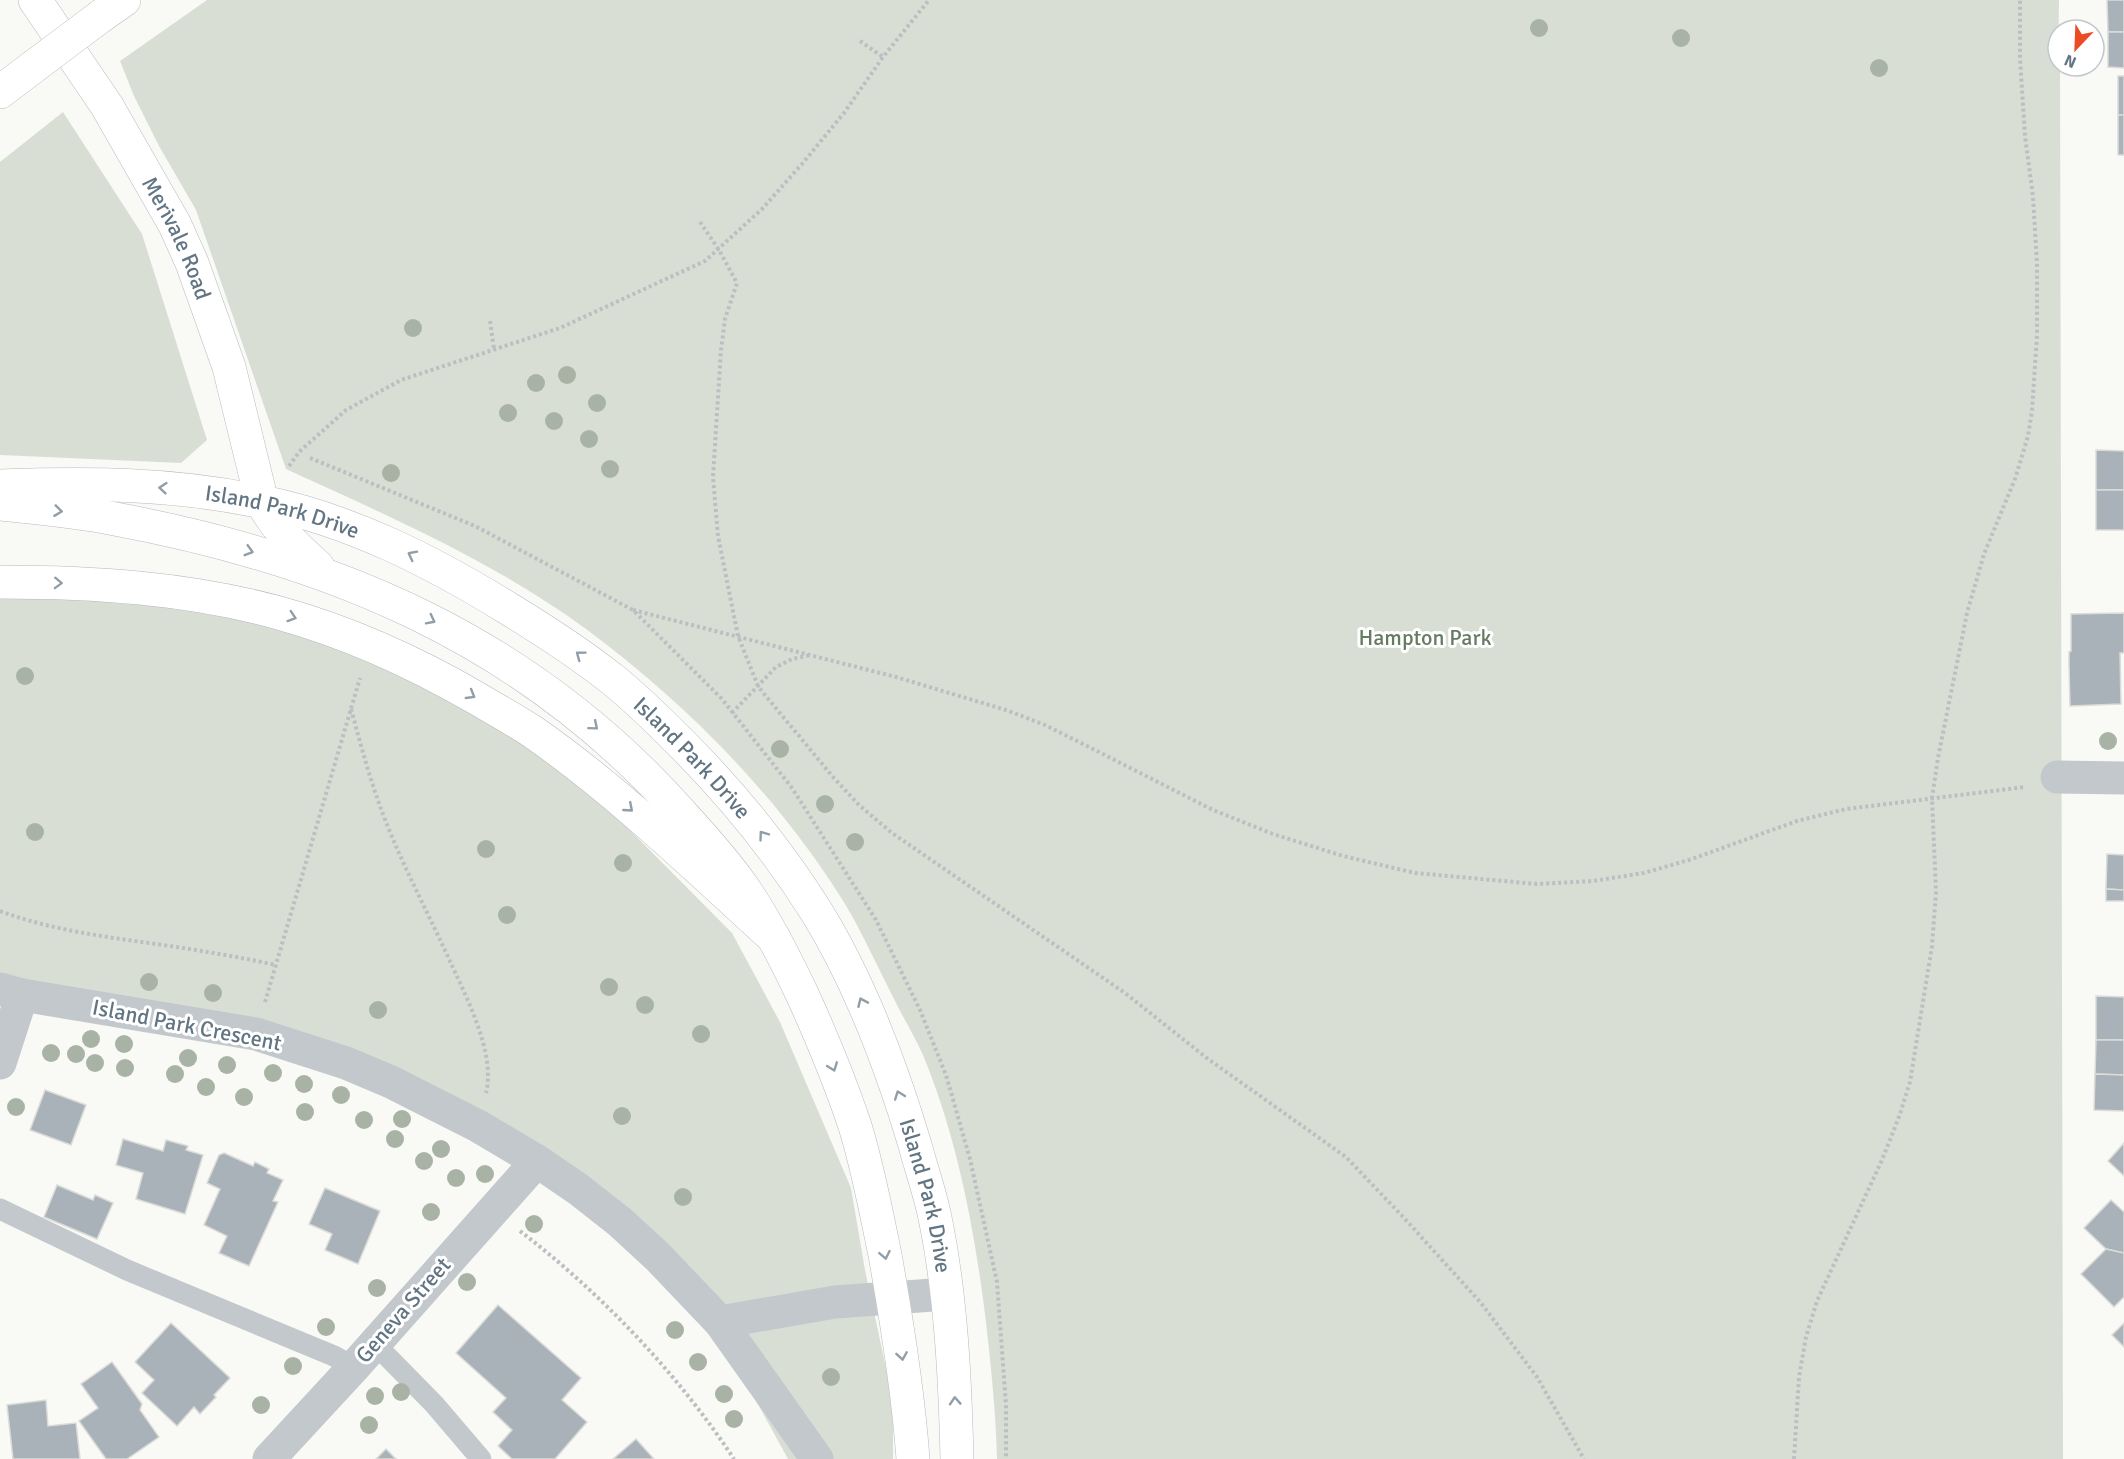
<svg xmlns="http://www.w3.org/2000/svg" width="2124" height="1459" font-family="Signika,sans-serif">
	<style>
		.green { fill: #d9ded5 }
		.building { fill: #a8b2b8; stroke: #dbdbd8; stroke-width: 1.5 }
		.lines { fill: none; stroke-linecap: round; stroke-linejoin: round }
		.secondary-casing { stroke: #b6bcc1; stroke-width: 34 }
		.highway-casing { stroke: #b4b9bd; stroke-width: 34 }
		.path { stroke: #bbbfc2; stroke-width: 4; stroke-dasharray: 3 3; stroke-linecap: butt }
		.lane { stroke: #c3c8cc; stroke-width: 21 }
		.street { stroke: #c3c8cc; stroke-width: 33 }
		.secondary { stroke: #fff; stroke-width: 33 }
		.highway { stroke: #fff; stroke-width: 33 }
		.highway-bridge-casing { stroke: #b4b9bd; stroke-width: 34; stroke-linecap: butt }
		.highway-bridge { stroke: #fff; stroke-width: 33 }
		.tree { fill: #a9b3a5 }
		.oneway { stroke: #919ea8 }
		.labels { text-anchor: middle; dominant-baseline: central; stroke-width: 6; stroke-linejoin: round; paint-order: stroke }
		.street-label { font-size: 22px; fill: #627583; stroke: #fff }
		.park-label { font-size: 22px; fill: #677a62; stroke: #fff }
	</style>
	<rect width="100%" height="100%" fill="#f9f9f6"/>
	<g class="green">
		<path d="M 207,0 L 2059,0 L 2058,66 L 2060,66 L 2063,1459 L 997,1459 C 996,1412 991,1368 986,1322 C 975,1232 958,1140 923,1055 C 914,1035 902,1016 893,997 C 877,966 863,934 845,904 C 778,796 687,704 586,629 C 495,562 388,516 286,469 L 196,210 L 159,146 L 134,96 L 120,61 Z"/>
		<polygon points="63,112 142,234 207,440 181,463 0,455 0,162"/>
		<polygon points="0,592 124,599 271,624 398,673 523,742 608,808 732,933 780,1022 851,1188 865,1270 893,1401 893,1459 788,1459 742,1375 712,1333 612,1233 529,1171 383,1093 247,1045 0,1002"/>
	</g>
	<g class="building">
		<polygon points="2107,0 2124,0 2124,32 2108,32"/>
		<polygon points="2108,32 2124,32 2124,68 2108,67"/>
		<rect x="2118" y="76" width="6" height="39"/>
		<rect x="2118" y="115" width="6" height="40"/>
		<polygon points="2096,450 2124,451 2124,490 2096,490"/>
		<rect x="2096" y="490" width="28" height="40"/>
		<polygon points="2124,613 2124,653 2120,653 2121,704 2070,706 2069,665 2069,652 2071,651 2071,614"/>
		<polygon points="2107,854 2124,855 2124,890 2106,889"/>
		<polygon points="2106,889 2124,890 2124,901 2106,901"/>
		<polygon points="2096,996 2124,997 2124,1040 2096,1040"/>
		<polygon points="2096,1040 2124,1040 2124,1075 2095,1074"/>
		<polygon points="2095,1074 2124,1075 2124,1111 2094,1110"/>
		<polygon points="45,1090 86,1105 71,1145 30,1130"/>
		<polygon points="123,1139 163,1151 166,1140 188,1146 186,1150 203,1155 185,1214 136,1199 143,1173 116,1165"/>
		<polygon points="2124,1143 2124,1176 2108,1161"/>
		<polygon points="224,1153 253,1166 255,1162 269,1169 267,1173 283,1180 273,1201 278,1202 249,1266 219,1253 227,1236 204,1225 220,1189 207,1183 219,1155"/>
		<polygon points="57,1185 93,1200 95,1195 113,1203 97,1239 44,1217"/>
		<polygon points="325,1188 380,1211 358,1264 325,1250 332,1234 309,1224"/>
		<polygon points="2111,1200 2124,1212 2124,1253 2106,1249 2084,1228"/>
		<polygon points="2106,1249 2124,1253 2124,1297 2114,1307 2081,1274"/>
		<polygon points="498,1305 581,1378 562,1400 587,1422 555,1459 512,1459 498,1446 512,1430 493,1412 506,1398 456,1353"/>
		<polygon points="171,1323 230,1378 214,1395 216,1397 200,1414 194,1407 177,1426 142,1393 154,1380 135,1362"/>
		<polygon points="2124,1323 2124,1347 2112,1335"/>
		<polygon points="112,1362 142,1404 140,1410 159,1437 127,1459 106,1459 79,1421 98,1408 81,1384"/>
		<polygon points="46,1400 48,1426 76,1423 80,1459 13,1459 7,1405"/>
		<polygon points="636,1439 654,1459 613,1459"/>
		<polygon points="386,1449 396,1459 376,1459"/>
	</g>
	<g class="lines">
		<g class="secondary-casing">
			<g id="secondary">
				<path id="s1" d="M 35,0 L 107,106 L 175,225 L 192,263 L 229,367 L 262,502 C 276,529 296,547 318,567"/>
				<path id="s2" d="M 0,486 C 91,483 173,483 262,502 C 351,520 433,562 509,609 C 545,631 579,653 612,679 C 636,698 658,720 680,742 C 731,793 777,849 816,911 C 860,982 891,1065 915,1145 C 921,1168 929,1190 934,1213 C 951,1293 955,1377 957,1459"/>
				<path d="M 0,504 C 37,508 73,511 110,518 C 333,559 527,640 681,813 C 702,836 724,860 742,886 C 766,920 785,958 803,996 C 822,1038 840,1081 855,1126 C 868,1168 876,1211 885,1255 C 897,1322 908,1390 913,1459"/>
			</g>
		</g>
		<g class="highway-casing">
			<g id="highway">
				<polyline points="101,16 124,0"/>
				<polyline points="0,92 33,67"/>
				<path d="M 0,582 C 93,582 189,588 279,613 C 348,632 416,663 478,699 C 496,710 515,720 533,732 C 619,792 696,867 774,938"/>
			</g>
		</g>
		<g class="path">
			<polyline points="860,41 883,57"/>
			<polyline points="700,222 719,250 737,283 725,319 721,350 713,477 718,536 738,636 758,686 765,695 833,777 859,805 892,833 1125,993 1208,1059 1346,1157 1405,1219 1481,1303 1537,1377 1584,1459"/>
			<polyline points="490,321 494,349"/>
			<polyline points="310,458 475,526 633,610 722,699 792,788 876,920 920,1010 946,1075 970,1159 997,1282 1006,1405 1006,1459"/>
			<polyline points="289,466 299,452 346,410 401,380 560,328 705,261 762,209 802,164 844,113 883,57 929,0"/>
			<polyline points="633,610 896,677 1006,710 1045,725 1089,747 1213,810 1273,834 1343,856 1415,873 1537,884 1593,881 1644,873 1692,859 1797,821 1846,809 2025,787"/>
			<path d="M 351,709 C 362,749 372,788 388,827 C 406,872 429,915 449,959 C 465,995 496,1052 486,1093"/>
			<polyline points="732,713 776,667 792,659 811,655"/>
			<path d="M 0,911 C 48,929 99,936 149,943 C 192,949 234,956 276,965"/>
			<polyline points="265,1002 360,678"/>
			<path d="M 520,1231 C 601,1293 678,1374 734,1459"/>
			<polyline points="1794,1459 1799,1377 1806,1337 1817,1301 1882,1160 1899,1117 1910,1082 1932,946 1936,892 1932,798 1938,758 1967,613 1984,554 2015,479 2028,436 2032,411 2037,335 2037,264 2033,197 2025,136 2020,58 2020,0"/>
		</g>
		<g class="lane">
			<polyline points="0,1209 127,1270 334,1356 354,1367"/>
			<polyline points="374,1343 434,1404 481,1459"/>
		</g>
		<g class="street">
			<polyline points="2057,777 2124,778"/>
			<polyline points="0,989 22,995 256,1034 346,1063 391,1082 478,1126 537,1161 578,1189 620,1222 658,1257 720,1322 817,1459"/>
			<polyline points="0,1063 22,995"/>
			<polyline points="720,1322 835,1302 947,1294"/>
			<polyline points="269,1459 354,1367 537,1161"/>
		</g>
		<use href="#secondary" class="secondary"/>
		<use href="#highway" class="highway"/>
		<g class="highway-bridge-casing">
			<polyline id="highway-bridge" points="33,67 101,16"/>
		</g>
		<use href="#highway-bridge" class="highway-bridge"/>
	</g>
	<g class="tree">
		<circle cx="1539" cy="28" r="9"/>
		<circle cx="1681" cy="38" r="9"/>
		<circle cx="1879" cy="68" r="9"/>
		<circle cx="413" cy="328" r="9"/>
		<circle cx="567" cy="375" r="9"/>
		<circle cx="536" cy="383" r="9"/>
		<circle cx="597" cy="403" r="9"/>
		<circle cx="508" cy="413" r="9"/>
		<circle cx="554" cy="421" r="9"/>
		<circle cx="589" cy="439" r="9"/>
		<circle cx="610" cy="469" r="9"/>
		<circle cx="391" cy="473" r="9"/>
		<circle cx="25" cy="676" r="9"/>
		<circle cx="2108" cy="741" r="9"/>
		<circle cx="780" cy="749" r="9"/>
		<circle cx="825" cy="804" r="9"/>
		<circle cx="35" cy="832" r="9"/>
		<circle cx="855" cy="842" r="9"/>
		<circle cx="486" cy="849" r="9"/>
		<circle cx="623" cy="863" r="9"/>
		<circle cx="507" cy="915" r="9"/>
		<circle cx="149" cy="982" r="9"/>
		<circle cx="609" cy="987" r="9"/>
		<circle cx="213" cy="993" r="9"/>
		<circle cx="645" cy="1005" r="9"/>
		<circle cx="378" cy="1010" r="9"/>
		<circle cx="701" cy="1034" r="9"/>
		<circle cx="91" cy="1039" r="9"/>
		<circle cx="124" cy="1044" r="9"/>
		<circle cx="51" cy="1053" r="9"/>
		<circle cx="76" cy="1054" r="9"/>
		<circle cx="188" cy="1058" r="9"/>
		<circle cx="95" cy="1063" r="9"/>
		<circle cx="227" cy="1065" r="9"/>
		<circle cx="125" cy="1068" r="9"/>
		<circle cx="273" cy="1073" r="9"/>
		<circle cx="175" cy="1074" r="9"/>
		<circle cx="304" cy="1084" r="9"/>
		<circle cx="206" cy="1087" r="9"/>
		<circle cx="341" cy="1095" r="9"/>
		<circle cx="244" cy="1097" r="9"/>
		<circle cx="16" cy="1107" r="9"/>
		<circle cx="305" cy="1112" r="9"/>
		<circle cx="622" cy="1116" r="9"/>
		<circle cx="402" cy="1119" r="9"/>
		<circle cx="364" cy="1120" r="9"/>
		<circle cx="395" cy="1139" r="9"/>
		<circle cx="441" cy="1149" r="9"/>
		<circle cx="424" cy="1161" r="9"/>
		<circle cx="485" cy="1174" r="9"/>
		<circle cx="456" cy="1178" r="9"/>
		<circle cx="683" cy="1197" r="9"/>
		<circle cx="431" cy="1212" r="9"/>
		<circle cx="534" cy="1224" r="9"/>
		<circle cx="467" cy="1282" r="9"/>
		<circle cx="377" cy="1288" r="9"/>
		<circle cx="326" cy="1327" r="9"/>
		<circle cx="675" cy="1330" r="9"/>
		<circle cx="698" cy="1362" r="9"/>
		<circle cx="293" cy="1366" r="9"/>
		<circle cx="831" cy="1377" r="9"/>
		<circle cx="401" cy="1392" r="9"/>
		<circle cx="724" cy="1394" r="9"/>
		<circle cx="375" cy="1396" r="9"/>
		<circle cx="261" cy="1405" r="9"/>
		<circle cx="734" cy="1419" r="9"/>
		<circle cx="369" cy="1425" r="9"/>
	</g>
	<defs><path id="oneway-chevron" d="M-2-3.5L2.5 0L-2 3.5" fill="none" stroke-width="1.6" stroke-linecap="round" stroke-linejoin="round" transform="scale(1.5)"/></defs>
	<g class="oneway">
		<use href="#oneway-chevron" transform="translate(163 488) rotate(-175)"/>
		<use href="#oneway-chevron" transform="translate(58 511) rotate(7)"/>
		<use href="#oneway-chevron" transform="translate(249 551) rotate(16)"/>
		<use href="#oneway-chevron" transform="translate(412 555) rotate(-153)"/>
		<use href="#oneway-chevron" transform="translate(58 583) rotate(2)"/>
		<use href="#oneway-chevron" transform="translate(292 617) rotate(18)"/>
		<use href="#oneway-chevron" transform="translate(431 620) rotate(27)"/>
		<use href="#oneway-chevron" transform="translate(580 655) rotate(-143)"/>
		<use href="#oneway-chevron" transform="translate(471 695) rotate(30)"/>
		<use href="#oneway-chevron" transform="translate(594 726) rotate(40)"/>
		<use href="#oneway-chevron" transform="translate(629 808) rotate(41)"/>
		<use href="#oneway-chevron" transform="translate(763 835) rotate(-126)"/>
		<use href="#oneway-chevron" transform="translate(862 1002) rotate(-114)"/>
		<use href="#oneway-chevron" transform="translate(833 1067) rotate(69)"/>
		<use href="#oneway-chevron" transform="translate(899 1095) rotate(-110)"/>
		<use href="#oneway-chevron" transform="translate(885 1255) rotate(79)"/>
		<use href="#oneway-chevron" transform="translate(902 1356) rotate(81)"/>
		<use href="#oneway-chevron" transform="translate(955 1401) rotate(-94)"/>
	</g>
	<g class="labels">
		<g class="street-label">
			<text stroke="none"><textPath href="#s1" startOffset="278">Merivale Road</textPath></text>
			<text stroke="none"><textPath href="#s2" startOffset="285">Island Park Drive</textPath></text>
			<text stroke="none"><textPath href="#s2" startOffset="771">Island Park Drive</textPath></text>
			<text transform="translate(187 1025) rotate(11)">Island Park Crescent</text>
			<text stroke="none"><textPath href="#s2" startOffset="1275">Island Park Drive</textPath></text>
			<text transform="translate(403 1310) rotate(-49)">Geneva Street</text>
		</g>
		<g class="park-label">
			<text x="1425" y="637">Hampton Park</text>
		</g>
	</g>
	<g transform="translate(2076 48) rotate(203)"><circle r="28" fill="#ffffff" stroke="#c0c8cd" stroke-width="1.5"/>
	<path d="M0-4.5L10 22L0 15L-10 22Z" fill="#eb4c24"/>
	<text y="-9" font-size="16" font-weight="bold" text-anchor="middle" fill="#627583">N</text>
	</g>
</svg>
